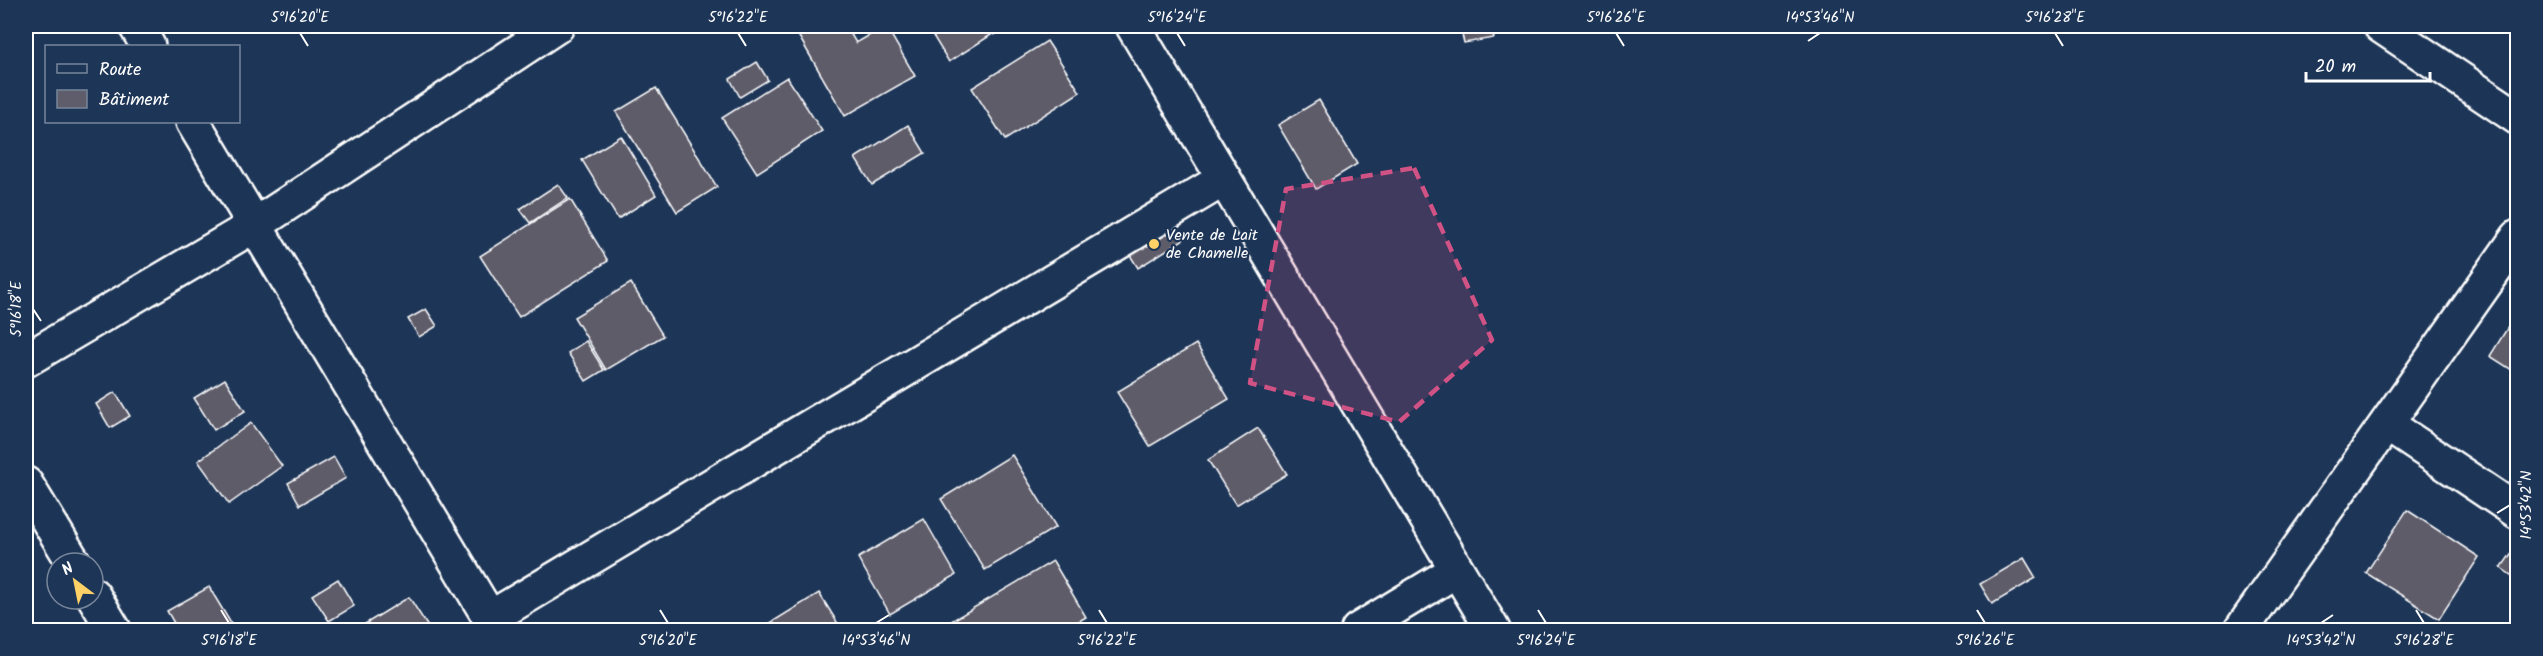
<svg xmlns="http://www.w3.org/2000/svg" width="2543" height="656" font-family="Kalam,sans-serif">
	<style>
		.building { fill: #5f5c6b; stroke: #fff; stroke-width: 1.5 }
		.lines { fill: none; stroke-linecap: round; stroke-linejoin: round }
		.minor-casing { stroke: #fff; stroke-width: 38 }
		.minor { stroke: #1d3557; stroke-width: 33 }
		.marked { fill: #d15284; fill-opacity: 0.2; stroke: #d15284; stroke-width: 4.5; stroke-dasharray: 12 8; stroke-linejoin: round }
		.ticks { fill: none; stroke: #fff; stroke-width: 2 }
		.poi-dot { fill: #ffd166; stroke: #1d3557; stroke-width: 2 }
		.labels { text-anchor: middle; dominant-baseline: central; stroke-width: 4.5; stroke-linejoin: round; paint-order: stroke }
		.poi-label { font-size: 16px; fill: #fff; stroke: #1d3557; text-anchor: start }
		.neatline { fill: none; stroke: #fff; stroke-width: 2 }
		.ticks-label { font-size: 15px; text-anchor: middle; fill: #fff }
	</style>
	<rect width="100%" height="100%" fill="#1d3557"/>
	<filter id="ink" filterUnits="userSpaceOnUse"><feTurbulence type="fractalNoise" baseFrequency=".0167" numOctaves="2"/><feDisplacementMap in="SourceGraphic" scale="12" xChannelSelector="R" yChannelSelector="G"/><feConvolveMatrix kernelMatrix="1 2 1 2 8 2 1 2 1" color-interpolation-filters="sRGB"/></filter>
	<g filter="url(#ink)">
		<g class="building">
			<polygon points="799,26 846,26 856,43 886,26 915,76 845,116 794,28"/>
			<polygon points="927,26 985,26 991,35 949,62"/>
			<polygon points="987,26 1009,26 994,35"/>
			<polygon points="1460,26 1491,26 1494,38 1464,43"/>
			<polygon points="1047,41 1080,92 1005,140 972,88"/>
			<polygon points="757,62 768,80 740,97 730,79"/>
			<polygon points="787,77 822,131 757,173 722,118"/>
			<polygon points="656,88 717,187 677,212 616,112"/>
			<polygon points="1319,100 1357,164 1316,189 1278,125"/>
			<polygon points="908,125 925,153 872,185 855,158"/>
			<polygon points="621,136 656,195 618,219 582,160"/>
			<polygon points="558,184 568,198 530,223 520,209"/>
			<polygon points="570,199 608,261 519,317 480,256"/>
			<polygon points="1174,224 1184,239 1138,268 1128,252"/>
			<polygon points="631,283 663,336 606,370 574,317"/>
			<polygon points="426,309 437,326 419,337 408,319"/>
			<polygon points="2513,319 2518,322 2518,374 2490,356"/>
			<polygon points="586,341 604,370 586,381 568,353"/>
			<polygon points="1196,344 1229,399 1150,446 1117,392"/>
			<polygon points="225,379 245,411 214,430 194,398"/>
			<polygon points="115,392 130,416 110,428 96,404"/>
			<polygon points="251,423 282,466 229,504 198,461"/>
			<polygon points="1258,428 1287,474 1236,505 1208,460"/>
			<polygon points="1012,455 1056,527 985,570 941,499"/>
			<polygon points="334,457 346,478 300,505 288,483"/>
			<polygon points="2407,510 2479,557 2439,619 2366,573"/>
			<polygon points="924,519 956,575 890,614 858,558"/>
			<polygon points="2515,548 2518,550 2518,580 2501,568"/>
			<polygon points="2024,558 2036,578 1992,604 1980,584"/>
			<polygon points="1053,561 1086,617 1064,630 936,630"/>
			<polygon points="338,579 354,606 329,621 312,595"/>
			<polygon points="209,587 235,630 178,630 167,611"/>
			<polygon points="819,593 842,630 759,630"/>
			<polygon points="409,597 430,630 369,630 365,624"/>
		</g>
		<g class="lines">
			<g class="minor-casing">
				<g id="minor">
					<polyline points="136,26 148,46"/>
					<polyline points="1133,26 1493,630"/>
					<polyline points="2381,26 2518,118"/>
					<polyline points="193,122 497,630"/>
					<polyline points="26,360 255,225 557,26"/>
					<polyline points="2388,425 2518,512"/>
					<polyline points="26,484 74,563"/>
					<polyline points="93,595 114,630"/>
					<polyline points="490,618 1224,179"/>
					<polyline points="1358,630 1457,570"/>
					<polyline points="2241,630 2518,237"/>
				</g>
			</g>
			<use href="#minor" class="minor"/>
		</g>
	</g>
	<path class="marked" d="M 1414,168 L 1492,340 L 1399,422 L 1250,383 L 1286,189 Z"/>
	<path class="ticks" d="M 300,33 L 308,46M 738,33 L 746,46M 1177,33 L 1185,46M 1616,33 L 1624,46M 2055,33 L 2063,46M 1808,41 L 1820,33M 33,309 L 41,321M 2497,513 L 2510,505M 221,610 L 229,623M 660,610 L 668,623M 1099,610 L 1107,623M 1538,610 L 1546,623M 1977,610 L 1985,623M 2416,610 L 2424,623M 876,623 L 889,615M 2321,623 L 2333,615"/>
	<circle class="poi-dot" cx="1154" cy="244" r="6"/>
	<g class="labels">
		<g class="poi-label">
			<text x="1166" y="235">Vente de Lait<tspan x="1166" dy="18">de Chamelle</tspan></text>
		</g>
	</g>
	<rect width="2543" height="656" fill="none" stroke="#1d3557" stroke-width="66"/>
	<rect x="45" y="45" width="195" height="78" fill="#1d3557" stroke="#77869a" stroke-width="1.5"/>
	<rect x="57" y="64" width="30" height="9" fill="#1d3557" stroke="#77869a" stroke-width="1.5"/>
	<text x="99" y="75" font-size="18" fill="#ffffff">Route</text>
	<rect x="57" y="90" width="30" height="18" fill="#5f5c6b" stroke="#77869a" stroke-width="1.5"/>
	<text x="99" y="105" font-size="18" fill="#ffffff">Bâtiment</text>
	<g transform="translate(75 581) rotate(328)"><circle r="28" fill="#1d3557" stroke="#77869a" stroke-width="1.5"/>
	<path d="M0-4.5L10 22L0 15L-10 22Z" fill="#ffd166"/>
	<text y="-9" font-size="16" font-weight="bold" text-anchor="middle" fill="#ffffff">N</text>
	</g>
	<path d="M2306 72v9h124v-9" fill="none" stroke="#ffffff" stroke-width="3"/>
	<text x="2315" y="72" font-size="18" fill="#ffffff" stroke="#1d3557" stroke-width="4.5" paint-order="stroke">20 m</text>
	<rect x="33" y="33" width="2477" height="590" class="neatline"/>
	<g class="ticks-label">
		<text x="300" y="22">5°16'20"E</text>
		<text x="738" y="22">5°16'22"E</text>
		<text x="1177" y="22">5°16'24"E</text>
		<text x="1616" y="22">5°16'26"E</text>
		<text x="1820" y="22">14°53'46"N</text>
		<text x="2055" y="22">5°16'28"E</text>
		<text transform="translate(16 309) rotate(-90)" y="5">5°16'18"E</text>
		<text transform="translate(2526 505) rotate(-90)" y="5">14°53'42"N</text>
		<text x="229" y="645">5°16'18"E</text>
		<text x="668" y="645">5°16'20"E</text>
		<text x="876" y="645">14°53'46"N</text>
		<text x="1107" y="645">5°16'22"E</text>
		<text x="1546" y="645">5°16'24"E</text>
		<text x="1985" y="645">5°16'26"E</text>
		<text x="2321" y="645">14°53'42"N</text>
		<text x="2424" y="645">5°16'28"E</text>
	</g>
</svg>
